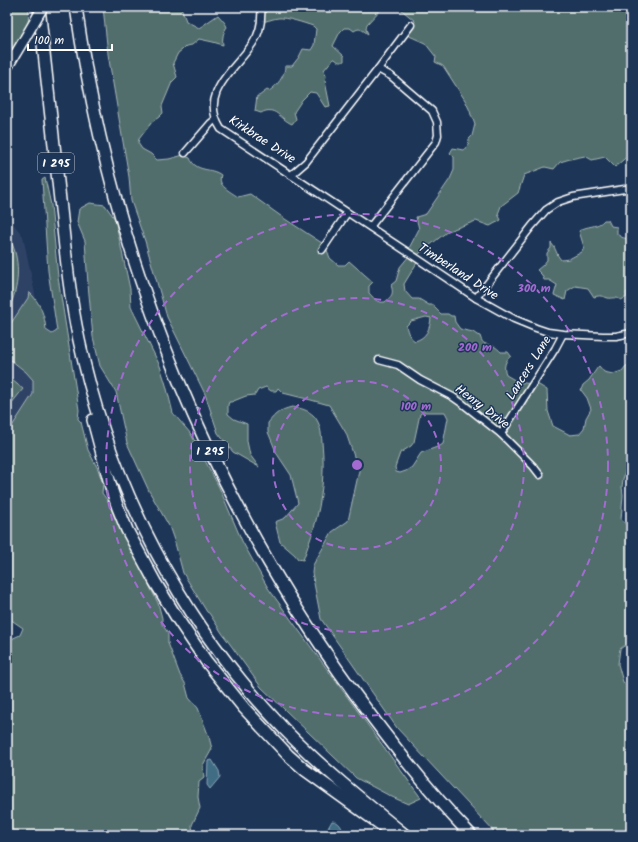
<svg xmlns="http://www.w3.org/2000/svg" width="638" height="842" font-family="Kalam,sans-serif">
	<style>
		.built { fill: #2e4266 }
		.green { fill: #516e6d; stroke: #a8b6b6; fill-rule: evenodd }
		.water { fill: #406c84; stroke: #8ca7b5 }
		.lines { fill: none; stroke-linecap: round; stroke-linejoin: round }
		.minor-casing { stroke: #fff; stroke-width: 9 }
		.secondary-casing { stroke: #fff; stroke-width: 12 }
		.motorway-casing { stroke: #fff; stroke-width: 14 }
		.minor { stroke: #1d3557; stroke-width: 6 }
		.secondary { stroke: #1d3557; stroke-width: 9 }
		.motorway { stroke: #1d3557; stroke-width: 11 }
		.secondary-bridge-casing { stroke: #fff; stroke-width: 12; stroke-linecap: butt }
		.secondary-bridge { stroke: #1d3557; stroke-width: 9 }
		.ring { fill: none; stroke: #a36bd2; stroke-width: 2; stroke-dasharray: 7 5 }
		.labels { text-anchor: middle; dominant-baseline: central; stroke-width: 3; stroke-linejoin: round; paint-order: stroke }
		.shield { fill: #1d3557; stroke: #bbc2cd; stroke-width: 1 }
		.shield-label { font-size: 12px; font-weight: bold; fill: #fff }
		.street-label { font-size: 13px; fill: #fff; stroke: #1d3557 }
		.centre { fill: #a36bd2; stroke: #1d3557; stroke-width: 2 }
		.ring-label { font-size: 12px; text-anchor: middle; font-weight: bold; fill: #a36bd2; stroke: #1d3557; stroke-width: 3; stroke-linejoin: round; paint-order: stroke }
	</style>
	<rect width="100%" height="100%" fill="#1d3557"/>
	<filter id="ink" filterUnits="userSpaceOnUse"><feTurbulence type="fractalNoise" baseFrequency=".025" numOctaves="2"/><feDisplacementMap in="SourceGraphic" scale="8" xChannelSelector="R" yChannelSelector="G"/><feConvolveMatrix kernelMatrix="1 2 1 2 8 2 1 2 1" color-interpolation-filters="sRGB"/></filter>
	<g filter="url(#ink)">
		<polygon class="built" points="7,216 23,236 39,313 25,502 39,551 28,584 7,605"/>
		<g class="green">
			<polygon points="7,7 29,7 28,27 7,60"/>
			<path d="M 103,7 L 181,7 L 186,21 L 199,28 L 218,15 L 225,23 L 227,27 C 223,32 222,39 223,45 L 213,42 L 199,39 L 192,45 L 186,46 L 182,50 L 178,53 L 173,63 L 177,77 L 172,82 L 162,106 L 163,113 L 159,117 L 152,122 L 139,139 L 138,143 L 142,149 L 151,154 L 157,160 L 169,159 L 180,156 L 182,155 L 190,158 C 196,173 211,167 221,175 C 217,186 230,191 238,197 L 250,194 L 285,219 L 325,245 L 330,258 L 338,265 L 345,265 L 349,261 L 373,282 L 369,286 L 369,293 C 375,299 376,303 385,302 C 392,296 394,294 391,285 L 396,281 L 400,267 L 409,256 L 418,261 L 404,284 L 405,291 L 412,299 L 419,299 L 429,305 L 434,305 L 435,308 L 441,314 L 448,314 L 451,316 L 454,316 L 455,322 L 460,329 L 473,332 L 477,335 L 480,336 C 483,346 486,343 493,346 C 496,347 499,350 501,352 L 508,352 L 511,356 C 505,360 503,368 506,375 L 518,382 L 532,384 L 534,382 L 547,390 L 548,411 L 553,426 L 570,435 L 579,434 L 584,428 L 586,418 L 591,409 L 587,398 L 581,390 L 583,385 L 589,380 L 598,367 L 599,366 L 604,372 L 613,374 L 622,371 L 626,366 L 631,364 L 631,438 L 629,442 L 631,463 L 627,466 L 623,479 L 622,487 L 623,495 L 621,520 L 625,523 L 631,526 L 631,644 L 624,646 L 620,649 L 618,664 L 623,682 L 627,685 L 631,682 L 631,835 L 497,835 L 397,728 L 321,619 L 312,573 L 313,565 L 332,532 L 348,521 L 359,471 L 346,433 L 329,405 L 311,400 L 283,393 L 278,388 L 276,391 L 271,391 L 266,387 L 258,390 L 255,395 L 246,396 L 231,402 L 229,402 L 228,405 L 228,414 L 234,419 L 247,424 L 247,441 L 250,455 L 259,467 L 233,452 L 218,433 L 205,394 L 167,317 L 145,241 L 131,201 L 129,177 L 108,54 ZM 426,317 L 431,318 C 430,329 426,338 415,341 C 409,337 408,333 406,326 L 411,321 ZM 423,412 L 445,412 L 448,418 L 443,444 L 440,446 L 421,453 L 412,467 L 406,471 L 400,473 L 396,472 L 395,467 L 400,453 L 411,446 L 414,442 L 420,414 Z"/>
			<path d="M 259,7 L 383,7 L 367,24 L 366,29 L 368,34 C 362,30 360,27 354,31 L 350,28 L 344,28 L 340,32 L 333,46 L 344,56 L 344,61 C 340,63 338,62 335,59 L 333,59 L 324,70 L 326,76 L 325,81 L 330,106 L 325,107 L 316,93 L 310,92 L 302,100 L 294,112 L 296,119 L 292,124 C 280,119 275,105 261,113 L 255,111 L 257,96 L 259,96 L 267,90 L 269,91 C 277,86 285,76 285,66 L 292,66 L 299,57 L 303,49 L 311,50 L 314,45 L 316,29 L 313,26 C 304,23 286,17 278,18 C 271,19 266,22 259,22 Z"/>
			<polygon points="398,7 631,7 631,153 615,167 605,157 592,160 585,156 570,159 560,162 554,169 545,167 524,175 518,193 501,206 498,214 501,220 490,226 476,221 448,231 415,257 407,252 419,229 416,217 426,214 450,179 454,170 454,157 450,153 453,148 463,150 468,146 469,139 472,136 475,124 473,118 471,115 470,111 465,100 445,69 443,66 435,62 436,57 425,43 407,35 413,27 415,21"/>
			<path d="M 45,178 L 51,205 L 58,277 L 79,410 L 78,419 L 81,422 L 88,450 L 98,469 L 103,484 L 102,493 L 107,500 L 158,603 L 162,618 L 162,624 L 168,633 L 168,643 L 180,675 L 185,683 L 189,698 L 198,708 L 209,737 L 212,749 L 203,765 L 204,778 L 199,782 L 198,797 L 200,808 L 192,825 L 193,834 L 194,835 L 7,835 L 7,641 L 20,635 L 23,628 L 7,617 L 7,434 L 33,394 L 33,380 L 26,372 L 7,357 L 7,329 L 28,298 L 29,292 C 40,302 45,316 46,330 L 52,334 L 57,331 L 48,271 L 42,180 Z"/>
			<polygon points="90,203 105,205 115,219 130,289 131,307 160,366 166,385 173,413 191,434 219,487 242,541 268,588 421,798 408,804 392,797 356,778 261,687 222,633 209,613 207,612 183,573 175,543 169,526 149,491 127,443 116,392 100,366 93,337 88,284 85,241 77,222 79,209"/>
			<path d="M 604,220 L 608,220 L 611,226 L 617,227 L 617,234 C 622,238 625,239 631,238 L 631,289 L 626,293 L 627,297 L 621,300 C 615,296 613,299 608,298 C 601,296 601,295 594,297 L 588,288 L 575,286 L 567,291 L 565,300 L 554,295 L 557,285 L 549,280 L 544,280 L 542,275 L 537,270 L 543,265 L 547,260 L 547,253 L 551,248 L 551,243 C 556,247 556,255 561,260 L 569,259 L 582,252 L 584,247 L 579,231 C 586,225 598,228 604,220 Z"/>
			<path d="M 7,235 C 9,238 11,242 13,246 C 21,267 18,292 7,312 Z"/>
			<polygon points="7,376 23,389 7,409"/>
			<path d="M 292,407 C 301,408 308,410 314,416 C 321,424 321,433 322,442 C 325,471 322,500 314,528 C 311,538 307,549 303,560 L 298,559 L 295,555 L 280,542 L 275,522 L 285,518 L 298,503 L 291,475 L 277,454 L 268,432 L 268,423 C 276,413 280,410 292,407 Z"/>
		</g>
		<g class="water">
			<polygon points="212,760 219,771 220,777 210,789 207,785 208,761"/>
			<path d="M 332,821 C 339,821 343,828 343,834 L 324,835 Z"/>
		</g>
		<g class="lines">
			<g class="minor-casing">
				<g id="minor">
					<path d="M 261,7 C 262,19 260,33 253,43 C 235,70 198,93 221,129 L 415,257 L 476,298 L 514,319 L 536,328 L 548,332 L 563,334 L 603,336 L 616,336 L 631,333"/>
					<polyline points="378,69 411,25"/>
					<polyline points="185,153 211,123 216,119"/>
					<polyline points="291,175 306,162 378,69 391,76 432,111 437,122 438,135 436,142 370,227"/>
					<polyline points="322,250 347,213"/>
					<polyline points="476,298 532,226 546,210 558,202 573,197 631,188"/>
					<polyline points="379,360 398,365 420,380 453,397 463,404 501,434 533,466 540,475"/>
					<polyline points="501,434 555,349 563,334"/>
				</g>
			</g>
			<g class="secondary-casing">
				<polyline id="secondary" points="7,68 25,38"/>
			</g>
			<g class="motorway-casing">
				<g id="motorway">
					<path d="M 39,7 C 46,71 53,136 60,200 C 65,247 69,294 79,340 C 110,486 181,622 284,729 C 321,767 363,801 405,835"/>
					<path d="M 76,7 C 112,264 215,510 372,717 C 403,758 435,798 471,835"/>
					<polyline points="93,420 112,491 118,508 127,530 155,582 177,618 206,661 244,708 288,755 305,770 387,829"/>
				</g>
			</g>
			<use href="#minor" class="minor"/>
			<use href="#secondary" class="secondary"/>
			<use href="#motorway" class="motorway"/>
			<g class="secondary-bridge-casing">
				<polyline id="secondary-bridge" points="25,38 43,7"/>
			</g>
			<use href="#secondary-bridge" class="secondary-bridge"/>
		</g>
	</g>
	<g class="ring">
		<circle cx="357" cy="465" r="84"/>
		<circle cx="357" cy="465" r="167"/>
		<circle cx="357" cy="465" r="251"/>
	</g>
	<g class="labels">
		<g class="shield">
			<rect x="38" y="153" width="36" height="20" rx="3"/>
			<rect x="192" y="441" width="36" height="20" rx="3"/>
		</g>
		<g class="shield-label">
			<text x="56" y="163">I 295</text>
			<text x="210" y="451">I 295</text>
		</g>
		<g class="street-label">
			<text transform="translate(262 140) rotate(33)">Kirkbrae Drive</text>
			<text transform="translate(458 272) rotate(33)">Timberland Drive</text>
			<text transform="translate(529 368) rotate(-58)">Lancers Lane</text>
			<text transform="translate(482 407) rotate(37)">Henry Drive</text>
		</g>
	</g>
	<circle cx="357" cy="465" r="6" class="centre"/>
	<g class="ring-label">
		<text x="534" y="292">300 m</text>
		<text x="475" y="351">200 m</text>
		<text x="416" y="410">100 m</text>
	</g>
	<rect width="638" height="842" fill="none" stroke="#1d3557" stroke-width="24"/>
	<rect x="12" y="12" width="614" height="818" fill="none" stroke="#fff" stroke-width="1.5" filter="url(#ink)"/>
	<path d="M28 44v6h84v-6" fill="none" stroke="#ffffff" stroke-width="2"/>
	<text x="34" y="44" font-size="12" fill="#ffffff" stroke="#1d3557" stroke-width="3" paint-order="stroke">100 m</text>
</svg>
